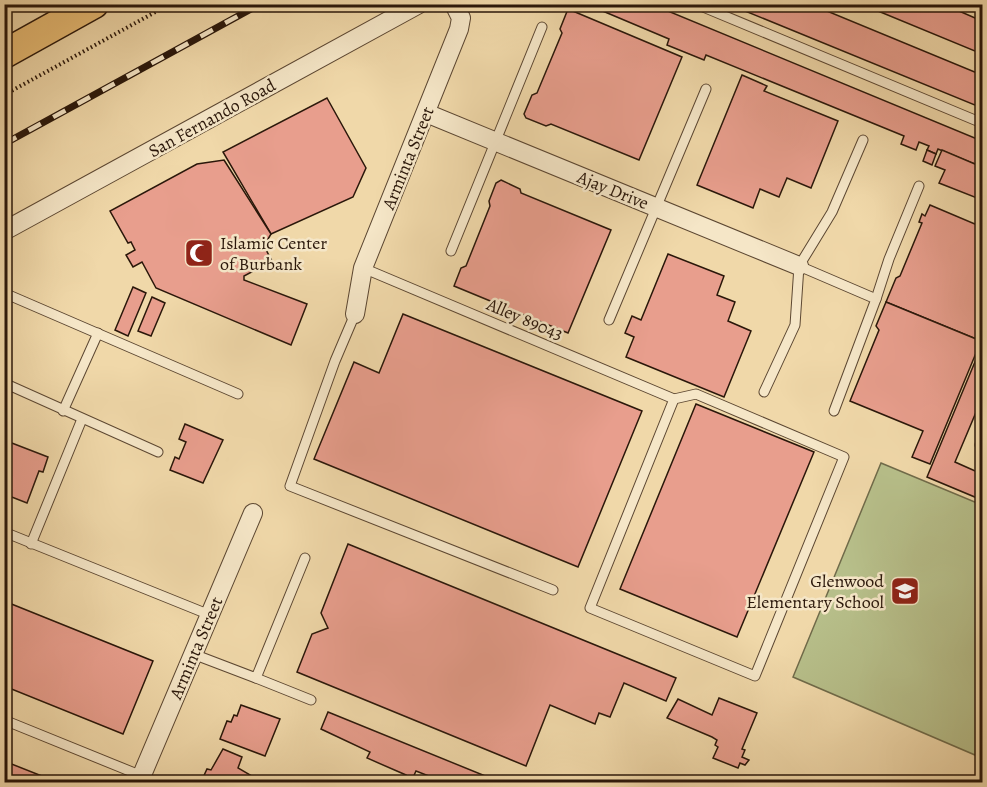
<svg xmlns="http://www.w3.org/2000/svg" width="987" height="787" font-family="Alegreya,serif">
	<style>
		.green { fill: #b7bf8a; stroke: #706b4a; stroke-width: 1.5 }
		.building { fill: #e89e8d; stroke: #2a170a; stroke-width: 1.5 }
		.lines { fill: none; stroke-linecap: round; stroke-linejoin: round }
		.service-casing { stroke: #5c4732; stroke-width: 11 }
		.minor-casing { stroke: #5c4732; stroke-width: 20 }
		.primary-casing { stroke: #2a170a; stroke-width: 31 }
		.path { stroke: #2a170a; stroke-width: 4; stroke-dasharray: 1.5 3; stroke-linecap: butt }
		.service { stroke: #f5e6c7; stroke-width: 9 }
		.minor { stroke: #f5e6c7; stroke-width: 18 }
		.primary { stroke: #e8bc74; stroke-width: 28 }
		.rail-casing { stroke: #2a170a; stroke-width: 7 }
		.rail { stroke: #f5e6c7; stroke-width: 4.5; stroke-dasharray: 14; stroke-linecap: butt }
		.labels { text-anchor: middle; dominant-baseline: central; stroke-width: 5; stroke-linejoin: round; paint-order: stroke }
		.street-label { font-size: 18px; fill: #2a170a; stroke: #f5e6c7 }
		.poi-label { font-size: 18px; fill: #2a170a; stroke: #f5e6c7; text-anchor: start }
	</style>
	<rect width="100%" height="100%" fill="#f0d8a9"/>
	<filter id="stains"><feTurbulence type="fractalNoise" baseFrequency=".00333" numOctaves="4"/><feColorMatrix values="0 0 0 0 .2 0 0 0 0 .09 0 0 0 0 .02 0 0 0 .5 -.17"/></filter>
	<radialGradient id="worn" r=".72"><stop offset=".6" stop-color="#630" stop-opacity="0"/><stop offset="1" stop-color="#630" stop-opacity=".3"/></radialGradient>
	<polygon class="green" points="881,463 982,505 982,758 793,677"/>
	<g class="building">
		<polygon points="586,4 651,4 982,141 982,167 938,149 936,154 927,150 929,146 919,142 916,150 901,144 904,136 706,55 704,60 667,45 669,39"/>
		<polygon points="728,4 810,4 982,75 982,108"/>
		<polygon points="861,4 943,4 982,21 982,54"/>
		<polygon points="568,9 682,57 639,160 551,124 546,126 526,118 524,114 532,95 537,93 562,33 560,29"/>
		<polygon points="742,75 767,86 764,91 838,121 811,188 787,178 779,197 760,189 753,208 697,185"/>
		<polygon points="327,98 366,168 353,197 271,234 223,152"/>
		<polygon points="927,150 936,154 932,165 923,161"/>
		<polygon points="942,150 982,167 982,200 939,183 945,170 935,166"/>
		<polygon points="224,160 271,234 264,246 272,261 244,276 244,280 307,304 291,345 156,288 142,262 133,267 126,255 135,250 131,242 128,243 110,211 197,164"/>
		<polygon points="501,180 520,189 521,193 611,230 568,333 454,286 461,268 466,266 490,206 489,201 496,183"/>
		<polygon points="930,205 982,227 981,341 886,302 896,278 900,276 922,223 919,222 922,214 925,216"/>
		<polygon points="668,254 724,276 717,295 735,302 728,321 751,331 724,397 626,357 634,337 625,333 632,316 641,320"/>
		<polygon points="133,287 146,293 128,336 115,330"/>
		<polygon points="152,297 165,303 151,336 138,331"/>
		<polygon points="886,302 981,341 930,464 912,457 923,431 850,401 879,330 876,326"/>
		<polygon points="403,314 642,411 578,567 314,459 354,362 379,373"/>
		<polygon points="982,345 982,398 955,462 982,474 982,500 927,477"/>
		<polygon points="696,404 814,452 737,637 620,589"/>
		<polygon points="185,424 223,440 203,483 170,470 175,457 179,459 186,442 179,439"/>
		<polygon points="4,440 48,457 43,472 39,471 27,503 4,494"/>
		<polygon points="348,544 676,678 666,701 624,683 610,717 599,713 595,724 550,705 526,766 297,672 312,634 328,628 321,613"/>
		<polygon points="4,601 153,661 123,734 4,686"/>
		<polygon points="719,698 757,713 742,749 745,750 742,757 749,760 745,765 740,763 738,768 713,758 718,747 715,745 717,740 712,737 667,718 678,699 712,715"/>
		<polygon points="241,705 280,719 265,756 220,739 227,721 231,722 234,715 237,716"/>
		<polygon points="328,712 500,782 444,782 416,771 411,782 403,782 406,775 367,758 370,752 321,729"/>
		<polygon points="223,749 242,757 238,768 252,776 250,782 201,782 207,769 211,770"/>
		<polygon points="4,761 57,782 4,782"/>
	</g>
	<g class="lines">
		<g class="service-casing">
			<g id="service">
				<polyline points="696,4 982,123"/>
				<polyline points="451,251 542,27"/>
				<polyline points="799,266 876,299 834,411"/>
				<polyline points="363,268 674,399"/>
				<polyline points="4,293 238,394"/>
				<polyline points="876,299 889,259 919,186"/>
				<polyline points="355,314 335,361 290,486 553,590"/>
				<polyline points="609,320 706,89"/>
				<polyline points="4,383 158,452"/>
				<polyline points="764,392 795,325 799,266 832,212 863,140"/>
				<polygon points="696,394 844,457 755,676 590,608 674,399"/>
				<polyline points="63,411 98,333"/>
				<polyline points="982,436 980,445 982,450"/>
				<polyline points="4,532 210,615"/>
				<polyline points="31,544 82,419"/>
				<polyline points="193,654 256,678 305,558"/>
				<polyline points="256,678 311,700"/>
				<polyline points="4,720 142,776"/>
			</g>
		</g>
		<g class="minor-casing">
			<g id="minor">
				<polyline points="426,113 799,266"/>
				<polyline points="4,231 419,4"/>
				<polyline points="355,314 363,268 459,29 461,18 454,4"/>
				<polyline points="139,782 253,513"/>
			</g>
		</g>
		<g class="primary-casing">
			<polyline id="primary" points="4,54 94,4"/>
		</g>
		<polyline class="path" points="4,95 170,4"/>
		<use href="#service" class="service"/>
		<use href="#minor" class="minor"/>
		<use href="#primary" class="primary"/>
		<g class="rail-casing">
			<polyline id="rail" points="4,144 260,4"/>
		</g>
		<use href="#rail" class="rail"/>
	</g>
	<defs>
		<g id="mosque-square" transform="scale(1.5)"><rect x="-9" y="-9" width="18" height="18" rx="4" fill="#8f2418" stroke="#f5e6c7"/><path d="M3.5-4.9A6 6 0 1 0 3.5 4.9A5 5 0 1 1 3.5-4.9Z" fill="#fff"/></g>
		<g id="school-square" transform="scale(1.5)"><rect x="-9" y="-9" width="18" height="18" rx="4" fill="#8f2418" stroke="#f5e6c7"/><path d="M0-5L7-2L0 1L-7-2ZM-4 1L0 2.5L4 1V4Q0 6-4 4Z" fill="#fff"/></g>
	</defs>
	<g fill-rule="evenodd">
		<use href="#mosque-square" x="199" y="253"/>
		<use href="#school-square" x="905" y="591"/>
	</g>
	<g class="labels">
		<g class="street-label">
			<text transform="translate(212 118) rotate(-29)">San Fernando Road</text>
			<text transform="translate(408 158) rotate(-68)">Arminta Street</text>
			<text transform="translate(613 190) rotate(22)">Ajay Drive</text>
			<text transform="translate(525 319) rotate(23)">Alley 89043</text>
			<text transform="translate(196 648) rotate(-67)">Arminta Street</text>
		</g>
		<g class="poi-label">
			<text x="220" y="243">Islamic Center<tspan x="220" dy="21">of Burbank</tspan></text>
			<text x="884" y="581" text-anchor="end">Glenwood<tspan x="884" dy="21">Elementary School</tspan></text>
		</g>
	</g>
	<rect width="987" height="787" fill="none" stroke="#f0d8a9" stroke-width="24"/>
	<rect x="6" y="6" width="975" height="775" fill="none" stroke="#2a170a" stroke-width="3"/>
	<rect x="12" y="12" width="963" height="763" fill="none" stroke="#2a170a" stroke-width="1.5"/>
	<rect width="100%" height="100%" filter="url(#stains)"/>
	<rect width="100%" height="100%" fill="url(#worn)"/>
</svg>
